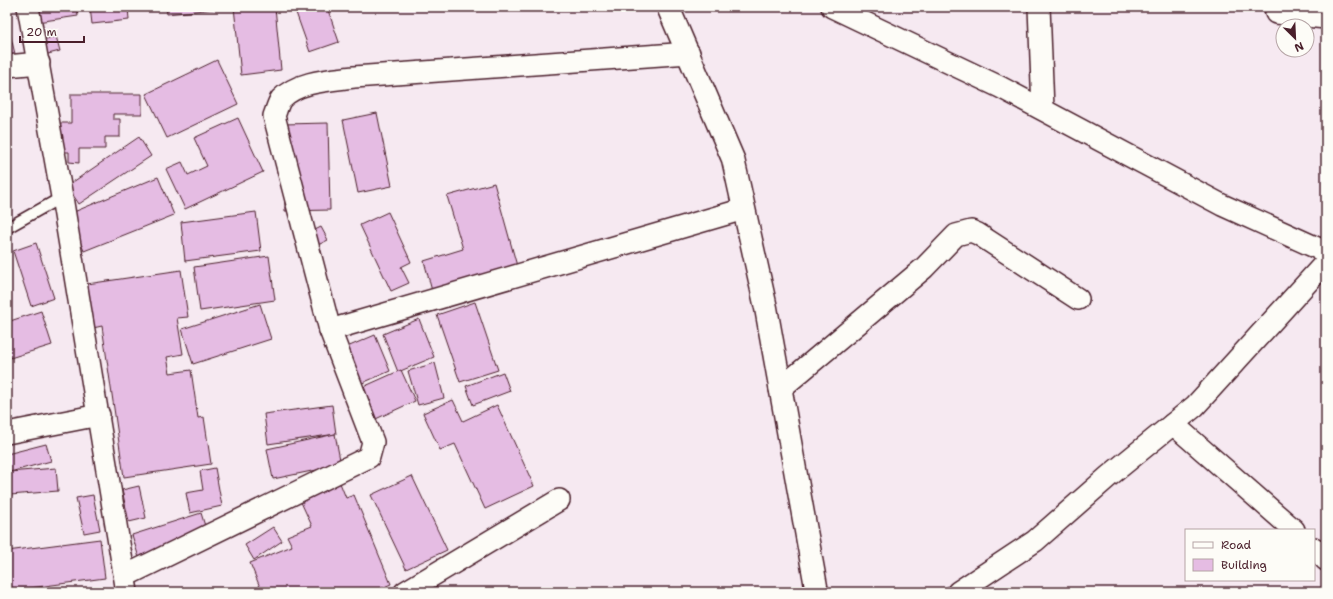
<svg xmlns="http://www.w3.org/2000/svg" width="1333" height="599" font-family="'Shantell Sans',sans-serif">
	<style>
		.building { fill: #e5bce3; stroke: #4a1f2b }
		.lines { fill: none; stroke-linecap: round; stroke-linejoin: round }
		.service-casing { stroke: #4a1f2b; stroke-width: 13 }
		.minor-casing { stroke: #4a1f2b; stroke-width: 24 }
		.secondary-casing { stroke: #4a1f2b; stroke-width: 25 }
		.service { stroke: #fdfcf7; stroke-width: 10 }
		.minor { stroke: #fdfcf7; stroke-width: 21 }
		.secondary { stroke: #fdfcf7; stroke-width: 22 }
	</style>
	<rect width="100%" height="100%" fill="#f6e9f1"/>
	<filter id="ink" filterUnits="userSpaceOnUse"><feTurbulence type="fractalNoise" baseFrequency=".025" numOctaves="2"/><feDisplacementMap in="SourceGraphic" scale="8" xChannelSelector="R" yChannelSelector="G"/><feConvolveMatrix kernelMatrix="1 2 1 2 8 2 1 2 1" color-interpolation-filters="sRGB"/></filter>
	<g filter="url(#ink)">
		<g class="building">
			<polygon points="35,7 77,7 78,16 37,22"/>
			<polygon points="90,7 128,7 129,20 92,24"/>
			<polygon points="166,7 233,7 167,14"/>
			<polygon points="234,7 275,7 281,70 241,75"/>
			<polygon points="294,7 327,7 339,42 310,52"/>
			<polygon points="7,21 16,58 7,61"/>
			<polygon points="56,36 60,51 44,55 39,41"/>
			<polygon points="217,60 238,104 167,138 146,94"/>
			<polygon points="71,94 142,94 142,114 113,114 113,119 120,119 120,137 105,137 105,149 79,149 79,163 69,162 69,152 47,152 47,123 71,123"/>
			<polygon points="377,113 392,186 358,193 343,120"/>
			<polygon points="238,118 263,172 185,209 166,169 182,162 188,175 207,166 194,138"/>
			<polygon points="328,123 330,210 285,211 283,124"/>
			<polygon points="139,137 151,156 79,204 67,186"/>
			<polygon points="158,177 174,215 84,251 69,214"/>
			<polygon points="494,183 517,266 432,291 424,261 463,249 447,196"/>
			<polygon points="256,212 261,251 185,261 181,222"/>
			<polygon points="388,212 411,262 401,267 409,283 391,291 360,225"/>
			<polygon points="321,227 328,240 310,249 303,236"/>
			<polygon points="36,243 54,298 31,306 13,251"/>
			<polygon points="269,256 275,300 200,311 194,267"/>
			<polygon points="181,270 188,317 177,318 183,354 167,357 170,373 191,370 198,418 204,417 211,464 124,477 102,326 93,328 87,284"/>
			<polygon points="475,302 498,370 460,382 437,315"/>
			<polygon points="260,304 271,339 193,364 182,329"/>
			<polygon points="41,311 52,345 7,359 7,322"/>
			<polygon points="419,319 434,357 398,372 383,334"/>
			<polygon points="375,335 390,371 353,387 338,351"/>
			<polygon points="435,363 444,398 418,405 408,371"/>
			<polygon points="401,370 415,401 367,423 352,392"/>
			<polygon points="503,372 510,391 473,405 466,386"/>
			<polygon points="453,400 463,421 497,405 534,486 485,509 455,444 440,450 423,413"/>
			<polygon points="332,405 336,434 268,444 264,414"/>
			<polygon points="335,434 341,465 273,479 267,449"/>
			<polygon points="46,444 51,461 10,472 7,454"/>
			<polygon points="56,468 58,491 10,495 9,472"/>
			<polygon points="215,468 222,506 190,513 186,493 203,490 200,471"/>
			<polygon points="412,476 447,550 406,569 371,495"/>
			<polygon points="340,483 346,498 354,495 391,584 372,592 262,592 250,563 292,546 287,536 312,526 300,500"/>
			<polygon points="139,486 146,518 129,522 122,490"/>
			<polygon points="93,495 100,530 84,533 76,498"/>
			<polygon points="201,513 209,539 140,561 132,535"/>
			<polygon points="273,527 282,541 254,560 245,545"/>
			<polygon points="100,539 105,578 7,591 7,551"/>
		</g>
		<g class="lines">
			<g class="service-casing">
				<polyline id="service" points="7,228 62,197"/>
			</g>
			<g class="minor-casing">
				<g id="minor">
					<polyline points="28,7 62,197 127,592"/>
					<polyline points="832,7 1000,87 1222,205 1326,252"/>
					<polyline points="1039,7 1043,109"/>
					<polyline points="1276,13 1326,18"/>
					<polyline points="7,66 39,63"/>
					<polyline points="330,330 744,209"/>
					<polyline points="780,389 924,268 956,235 971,231 978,234 1078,299"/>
					<polyline points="1173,424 1294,530"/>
					<polyline points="7,433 99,415"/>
					<polyline points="1314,548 1326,560"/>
					<path d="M 125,576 L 369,457 L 373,442 L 330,330 L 274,116 C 276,111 278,103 281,99 C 298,81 331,80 354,77 L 689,53"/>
					<polyline points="405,592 559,500"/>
					<polyline points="958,592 1035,541 1109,476 1195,406 1326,262"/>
				</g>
			</g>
			<g class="secondary-casing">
				<polyline id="secondary" points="668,7 733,159 766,308 817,592"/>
			</g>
			<use href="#service" class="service"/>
			<use href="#minor" class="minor"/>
			<use href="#secondary" class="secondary"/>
		</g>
	</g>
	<rect width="1333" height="599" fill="none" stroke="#fdfcf7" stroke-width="24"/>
	<rect x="12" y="12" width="1309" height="575" fill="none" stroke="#4a1f2b" stroke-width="1.5" filter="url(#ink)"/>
	<rect x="1185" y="529" width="130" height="52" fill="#fdfcf7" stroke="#b5a4a5"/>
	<rect x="1193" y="542" width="20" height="6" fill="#fdfcf7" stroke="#b5a4a5"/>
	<text x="1221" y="549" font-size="12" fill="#4a1f2b">Road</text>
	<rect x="1193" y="559" width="20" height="12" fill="#e5bce3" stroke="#b5a4a5"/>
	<text x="1221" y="569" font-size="12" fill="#4a1f2b">Building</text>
	<g transform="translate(1295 38) rotate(156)"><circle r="19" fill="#fdfcf7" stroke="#b5a4a5"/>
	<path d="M0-3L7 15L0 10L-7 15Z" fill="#4a1f2b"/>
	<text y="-6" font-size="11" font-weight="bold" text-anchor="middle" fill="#4a1f2b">N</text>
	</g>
	<path d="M20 36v6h64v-6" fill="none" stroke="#4a1f2b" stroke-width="2"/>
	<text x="26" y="36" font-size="12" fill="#4a1f2b" stroke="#fdfcf7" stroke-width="3" paint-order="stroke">20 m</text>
</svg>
